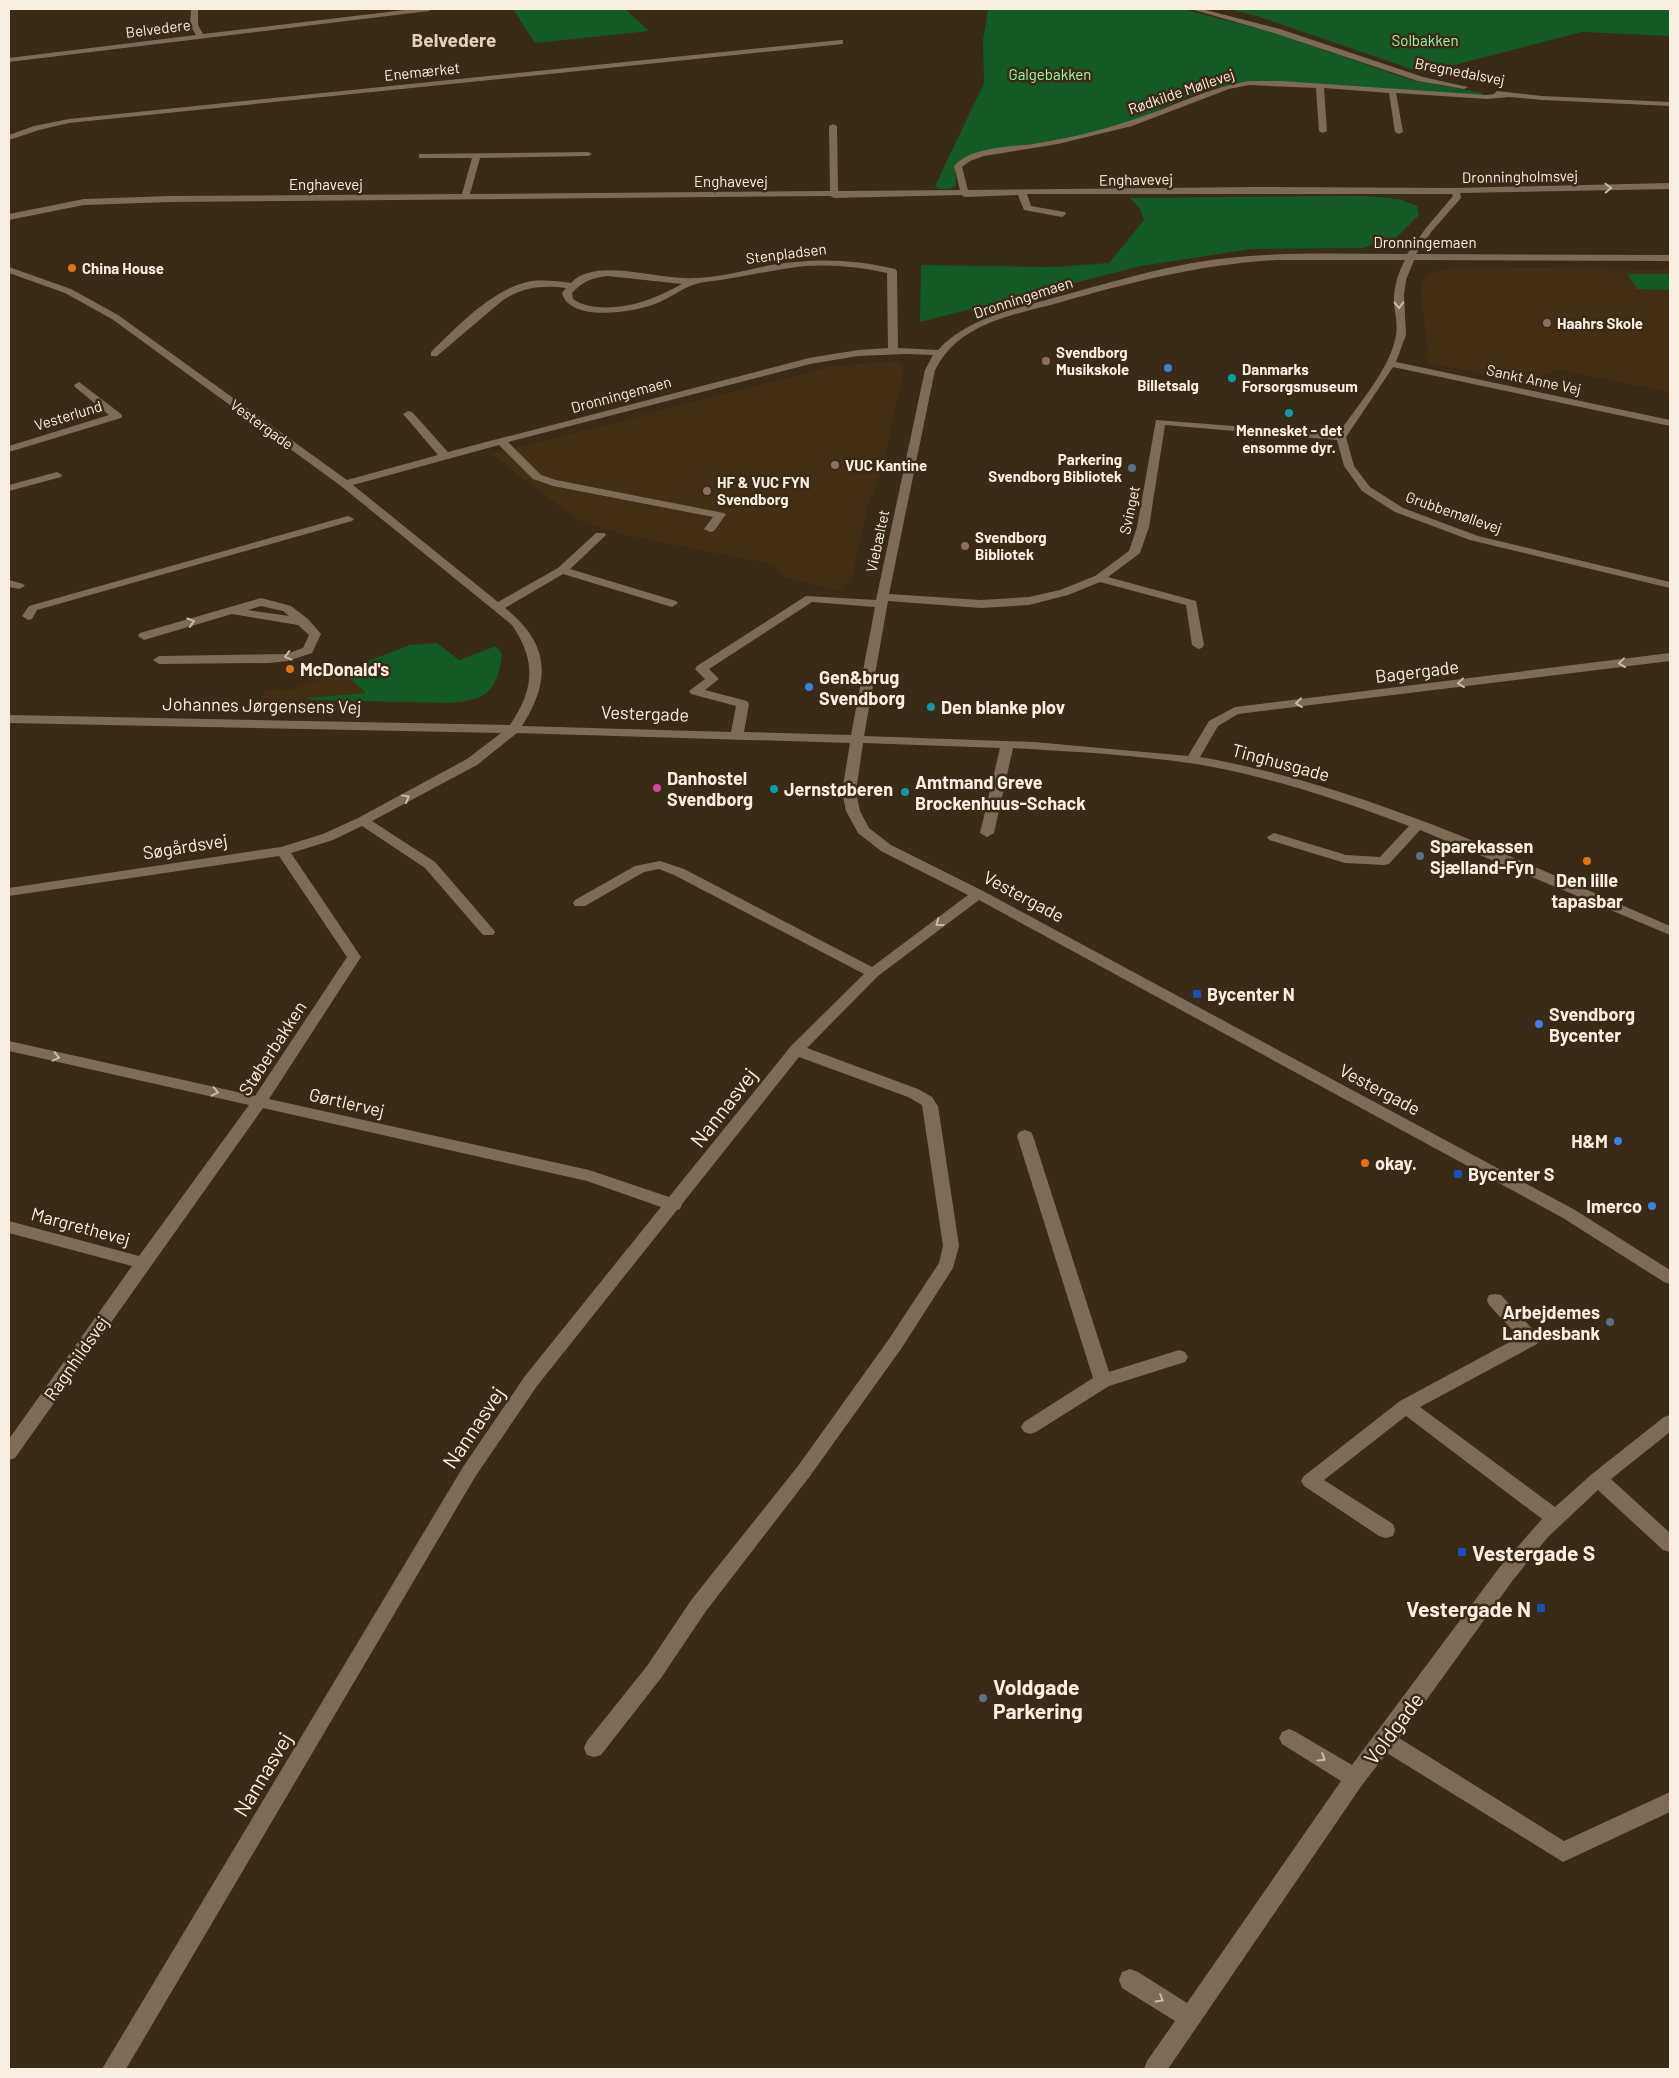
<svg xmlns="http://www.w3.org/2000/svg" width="1679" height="2078" font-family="Barlow,sans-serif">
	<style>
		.built { fill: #432e16 }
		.green { fill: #135a27 }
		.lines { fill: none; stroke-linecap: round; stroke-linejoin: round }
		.minor { fill: #7e6b57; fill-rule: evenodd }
		.oneway { stroke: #c8baaa }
		.food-dot { fill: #e8710a; stroke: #3a2a18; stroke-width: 2 }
		.education-dot { fill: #8d6e63; stroke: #3a2a18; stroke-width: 2 }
		.shop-dot { fill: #3f7fe0; stroke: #3a2a18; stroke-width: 2 }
		.culture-dot { fill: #0f9aa8; stroke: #3a2a18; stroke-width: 2 }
		.service-dot { fill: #5c6f8a; stroke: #3a2a18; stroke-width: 2 }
		.hotel-dot { fill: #d1479c; stroke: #3a2a18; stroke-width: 2 }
		.transit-dot { fill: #1a4fb4; stroke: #3a2a18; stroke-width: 2 }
		.labels { text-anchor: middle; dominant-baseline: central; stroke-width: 5; stroke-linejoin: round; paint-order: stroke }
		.far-street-label { font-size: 15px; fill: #f9eee2; stroke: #3a2a18 }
		.far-park-label { font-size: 15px; fill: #99f7a8; stroke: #3a2a18 }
		.far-poi-label { font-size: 15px; font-weight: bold; fill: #f9eee2; stroke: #3a2a18; text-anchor: start }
		.poi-label { font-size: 18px; font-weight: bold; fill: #f9eee2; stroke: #3a2a18; text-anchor: start }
		.street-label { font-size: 18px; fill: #f9eee2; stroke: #3a2a18 }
		.far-district-label { font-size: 19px; font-weight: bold; fill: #e4cfb8; stroke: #3a2a18 }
		.near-street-label { font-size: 21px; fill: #f9eee2; stroke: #3a2a18 }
		.near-poi-label { font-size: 21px; font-weight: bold; fill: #f9eee2; stroke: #3a2a18; text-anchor: start }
	</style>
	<rect width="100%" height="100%" fill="#3a2a18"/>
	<g class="built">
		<polygon points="1454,267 1670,269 1670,392 1558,370 1528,383 1429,363 1420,283 1427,273"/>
		<polygon points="895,361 902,364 903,373 881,474 867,508 851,583 844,583 842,590 846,590 845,593 781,576 775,565 625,535 578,520 491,454 833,366"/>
		<polygon points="342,671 366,693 308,698 312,700 261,699 266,689 291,690"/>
	</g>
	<g class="green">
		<polygon points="513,9 625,9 649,31 535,43"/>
		<path d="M 988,9 L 1183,9 L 1271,32 L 1411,80 L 1483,93 L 1479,96 L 1247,82 C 1207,87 1179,100 1143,117 C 1114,131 1078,136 1047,142 C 1020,147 977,146 956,164 L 955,172 L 956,186 L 949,189 L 937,189 L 936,184 L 984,83 L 983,41 Z"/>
		<polygon points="1229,9 1670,9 1670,36 1582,32 1423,73 1260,17"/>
		<polygon points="1364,196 1399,199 1417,206 1419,215 1396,238 1362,248 1251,249 1141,266 920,322 921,265 1055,267 1109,263 1144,220 1140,209 1130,198"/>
		<polygon points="1630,274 1670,274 1670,290 1637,289 1628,275"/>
		<path d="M 437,643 L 459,660 L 496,646 L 502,654 C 497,692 487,700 450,703 L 312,700 L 306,698 L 366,693 L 342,671 L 410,645 Z"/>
	</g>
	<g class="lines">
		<g class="minor">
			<polygon points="191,9 198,9 198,25 203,34 413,9 433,9 429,11 9,62 9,58 196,35 190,25"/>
			<polygon points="1191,9 1202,9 1280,29 1423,77 1468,87 1464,89 1418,81 1274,33"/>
			<polygon points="840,40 843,40 843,44 69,123 39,130 9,140 9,135 34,126 69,119"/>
			<path d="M 1249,81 L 1281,81 L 1487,95 L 1494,94 L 1497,91 L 1542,96 L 1670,102 L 1670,106 L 1542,100 L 1509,97 L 1487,99 L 1396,93 L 1403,132 L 1399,134 L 1395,132 L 1389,93 L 1324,88 L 1327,131 L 1323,133 L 1319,131 L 1316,88 L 1249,85 L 1229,89 L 1132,126 L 1058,144 L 984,156 L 970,161 L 962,167 L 968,190 L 1253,187 L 1454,188 L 1670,183 L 1670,189 L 1460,193 L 1461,198 L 1432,231 L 1416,254 L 1670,255 L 1670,261 L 1414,260 L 1406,280 L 1404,295 L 1406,335 L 1396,362 L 1670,420 L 1670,426 L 1393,367 L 1346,437 L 1354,466 L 1370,487 L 1403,508 L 1478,536 L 1670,582 L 1670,588 L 1470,540 L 1395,512 L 1362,491 L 1344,466 L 1337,440 L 1165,425 L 1149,527 L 1140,553 L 1108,577 L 1196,601 L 1204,645 L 1202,648 L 1198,649 L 1192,645 L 1186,605 L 1100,582 L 1068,595 L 1029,605 L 981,608 L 888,601 L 864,736 L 1034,742 L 1188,756 L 1209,721 L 1235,707 L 1670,653 L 1670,661 L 1238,714 L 1218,726 L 1200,757 C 1365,786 1518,860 1670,926 L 1670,935 L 1420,830 L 1389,864 L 1384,865 L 1345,863 L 1269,840 L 1267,837 L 1274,833 L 1346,855 L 1380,857 L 1409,826 C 1346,802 1280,780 1213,767 C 1147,755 1079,752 1013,748 L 994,833 L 987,837 L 980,833 L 1000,748 L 863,743 L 856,792 L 860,811 L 869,828 L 891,845 L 983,891 L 1575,1210 L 1670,1270 L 1670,1284 L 1664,1282 L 1563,1218 L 979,900 L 878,976 L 807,1048 L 918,1089 L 932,1097 L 938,1106 L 959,1246 L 953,1268 L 901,1349 L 810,1476 L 706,1611 L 661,1678 L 601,1755 L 594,1757 L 587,1755 L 584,1748 L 587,1741 L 647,1666 L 692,1599 L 798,1466 L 889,1339 L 939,1263 L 943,1246 L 922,1105 L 908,1097 L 799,1057 L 682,1204 L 680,1209 L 677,1210 L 537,1386 L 475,1477 L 126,2069 L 102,2069 L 463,1467 L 525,1376 L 661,1207 L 587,1181 L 263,1108 L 15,1458 L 9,1460 L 9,1439 L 132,1266 L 9,1233 L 9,1221 L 139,1256 L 249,1105 L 9,1051 L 9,1041 L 255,1096 L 347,957 L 279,856 L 9,896 L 9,888 L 281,847 L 323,834 L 358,818 L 467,759 L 501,733 L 9,723 L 9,715 L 510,725 C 534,689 537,662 512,625 L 341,486 L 112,319 L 65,293 L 9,273 L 9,267 L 71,289 L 118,315 L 347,480 L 438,455 L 403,414 L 408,411 L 412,412 L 448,452 L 809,358 L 858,350 L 888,348 L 887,273 C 854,266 823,263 790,268 C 768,271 747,276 726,279 C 716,281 705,281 696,284 C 682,288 669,299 655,304 C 634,312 570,323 562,293 L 566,288 C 542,285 524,287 503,300 L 437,356 L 431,356 L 431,352 C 457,327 494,287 532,281 C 545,280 558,281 571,283 C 586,266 619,270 640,273 C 658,275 677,279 696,278 C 721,277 747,270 771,265 C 814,258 853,259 895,269 L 897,271 L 898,348 L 938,350 C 968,318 1012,310 1053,298 C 1105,284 1157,268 1211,260 C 1276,251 1342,254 1407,254 L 1426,228 L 1453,196 L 1452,194 L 1027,194 L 1031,206 L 1065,212 L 1066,214 L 1062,217 L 1024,210 L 1018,195 L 965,197 L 961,195 L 834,198 L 830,196 L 170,202 L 84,205 L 9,220 L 9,214 L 84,199 L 170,196 L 462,194 L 472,158 L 419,158 L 419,154 L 422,154 L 588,152 L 592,154 L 588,156 L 480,158 L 470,194 L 830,191 L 829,126 L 833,124 L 837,126 L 838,191 L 960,190 L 954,166 C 971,147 1009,147 1033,144 C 1064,139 1096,132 1126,122 C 1168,109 1206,88 1249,81 ZM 1278,260 L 1405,260 C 1398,273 1393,289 1394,304 C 1395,314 1398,325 1396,335 C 1391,368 1357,406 1338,434 L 1156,420 L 1137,527 L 1129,551 L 1095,576 L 1060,590 L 1029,597 L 981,600 L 889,594 L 935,370 C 943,355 953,343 968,334 C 995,317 1028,311 1058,303 C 1131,282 1202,264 1278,260 ZM 608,276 L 682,284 C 672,289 661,295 650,299 C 630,307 592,313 573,299 L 572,293 C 583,281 592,278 608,276 ZM 906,354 L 933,355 L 925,370 L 876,600 L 806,596 L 697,666 L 695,669 L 705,679 L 689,691 L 691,694 L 736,706 L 731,732 L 522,726 C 552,679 549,643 505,608 L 563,574 L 672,607 L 678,603 L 676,601 L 570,569 L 604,537 L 606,535 L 604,533 L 596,533 L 558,568 L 498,602 L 353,485 L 499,445 L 533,479 L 553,486 L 713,517 L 704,529 L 710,532 L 714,531 L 724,517 L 726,515 L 724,513 L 556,480 L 541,475 L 508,442 L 810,364 L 858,356 ZM 812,602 L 875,607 L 851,735 L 744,732 L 749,704 L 747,701 L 705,690 L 719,679 L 709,669 ZM 517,733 L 850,743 L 842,792 L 846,811 L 858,833 L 881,851 L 968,895 L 872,967 L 684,869 L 660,861 L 635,866 L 575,900 L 573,903 L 575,906 L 585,906 L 644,872 L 659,869 L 674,875 L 864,974 L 791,1046 L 669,1197 L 589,1170 L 269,1099 L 361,957 L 291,853 L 333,840 L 362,826 L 425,868 L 483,935 L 493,935 L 495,932 L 493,929 L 435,862 L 372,821 L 477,765 Z"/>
			<polygon points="79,382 121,414 122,416 121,418 9,452 9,446 109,415 75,387 74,385"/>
			<polygon points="57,472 62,475 61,477 9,491 9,485"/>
			<polygon points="348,516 354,519 352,521 37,610 32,619 28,620 22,616 29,606"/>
			<polygon points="9,580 23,584 25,586 19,589 9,587"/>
			<path d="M 261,598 L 291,606 L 308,619 L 321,634 L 312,653 L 288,661 L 269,663 L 159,664 L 153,660 L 159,656 L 286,654 L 303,648 L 309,635 L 298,625 L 232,614 L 144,640 L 138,636 L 140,633 ZM 261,606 L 283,611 L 289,616 L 248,610 Z"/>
			<polygon points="1025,1130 1031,1132 1033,1136 1109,1372 1179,1350 1185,1352 1188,1357 1185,1362 1109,1386 1036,1432 1030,1434 1024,1432 1021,1427 1024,1422 1093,1378 1017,1136 1019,1132"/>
			<polygon points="1495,1294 1501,1295 1537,1334 1540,1339 1537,1344 1420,1407 1555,1507 1592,1474 1664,1417 1670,1415 1670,1432 1611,1479 1670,1533 1670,1552 1663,1550 1598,1490 1548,1537 1513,1580 1399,1738 1564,1841 1670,1792 1670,1812 1563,1862 1387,1753 1362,1785 1168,2069 1144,2069 1147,2061 1175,2021 1122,1988 1119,1980 1122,1972 1130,1969 1138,1972 1187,2003 1341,1781 1282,1744 1279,1738 1282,1732 1289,1729 1296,1732 1352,1765 1499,1568 1542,1519 1406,1416 1324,1480 1393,1524 1395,1530 1393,1536 1386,1538 1379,1536 1304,1486 1301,1481 1304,1476 1400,1401 1519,1337 1489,1305 1487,1300 1489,1295"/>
		</g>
	</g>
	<defs><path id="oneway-chevron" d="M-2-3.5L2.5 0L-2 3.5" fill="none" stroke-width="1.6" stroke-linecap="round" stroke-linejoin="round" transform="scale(1.25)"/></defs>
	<g class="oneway">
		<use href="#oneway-chevron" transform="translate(1608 188) rotate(-2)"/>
		<use href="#oneway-chevron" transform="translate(1399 305) rotate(89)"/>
		<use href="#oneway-chevron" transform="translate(191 622) rotate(-17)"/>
		<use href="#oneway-chevron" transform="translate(288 656) rotate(165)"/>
		<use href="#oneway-chevron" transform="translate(1622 663) rotate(173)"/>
		<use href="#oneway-chevron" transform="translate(1461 683) rotate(173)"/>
		<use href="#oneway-chevron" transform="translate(1299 703) rotate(173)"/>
		<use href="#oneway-chevron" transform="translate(406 798) rotate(-29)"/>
		<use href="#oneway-chevron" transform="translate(939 923) rotate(143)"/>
		<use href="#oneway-chevron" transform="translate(56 1057) rotate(13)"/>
		<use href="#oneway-chevron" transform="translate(215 1092) rotate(13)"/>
		<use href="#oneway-chevron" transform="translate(1322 1758) rotate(32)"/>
		<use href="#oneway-chevron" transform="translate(1160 1999) rotate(31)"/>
	</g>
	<g class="food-dot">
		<circle cx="72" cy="268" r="5"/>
		<circle cx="290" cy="669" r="5"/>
		<circle cx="1587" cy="861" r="5"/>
		<circle cx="1365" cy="1163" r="5"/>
	</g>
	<g class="education-dot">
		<circle cx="1547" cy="323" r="5"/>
		<circle cx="1046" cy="361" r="5"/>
		<circle cx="835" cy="465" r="5"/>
		<circle cx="707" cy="491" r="5"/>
		<circle cx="965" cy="546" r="5"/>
	</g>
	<g class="shop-dot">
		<circle cx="1168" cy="368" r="5"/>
		<circle cx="809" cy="687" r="5"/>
		<circle cx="1539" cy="1024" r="5"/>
		<circle cx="1618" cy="1141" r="5"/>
		<circle cx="1652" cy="1206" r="5"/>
	</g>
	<g class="culture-dot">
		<circle cx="1232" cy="378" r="5"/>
		<circle cx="1289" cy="413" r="5"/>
		<circle cx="931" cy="707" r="5"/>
		<circle cx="774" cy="789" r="5"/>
		<circle cx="905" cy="792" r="5"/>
	</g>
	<g class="service-dot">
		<circle cx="1132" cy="468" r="5"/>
		<circle cx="1420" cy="856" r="5"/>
		<circle cx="1610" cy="1322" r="5"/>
		<circle cx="983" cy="1698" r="5"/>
	</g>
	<circle class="hotel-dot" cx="657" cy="788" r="5"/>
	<g class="transit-dot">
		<rect x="1192" y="989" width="10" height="10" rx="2.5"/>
		<rect x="1453" y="1169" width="10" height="10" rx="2.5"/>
		<rect x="1457" y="1547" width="10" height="10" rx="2.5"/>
		<rect x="1536" y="1603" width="10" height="10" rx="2.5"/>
	</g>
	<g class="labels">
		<g class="far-street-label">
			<text transform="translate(158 28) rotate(-7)">Belvedere</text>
			<text transform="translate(422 71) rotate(-6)">Enemærket</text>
			<text transform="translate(1460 71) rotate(11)">Bregnedalsvej</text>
			<text transform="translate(1181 91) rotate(-19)">Rødkilde Møllevej</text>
			<text transform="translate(1520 176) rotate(-1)">Dronningholmsvej</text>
			<text transform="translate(1136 179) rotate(-1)">Enghavevej</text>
			<text x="731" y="181">Enghavevej</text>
			<text x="326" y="184">Enghavevej</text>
			<text x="1425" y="242">Dronningemaen</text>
			<text transform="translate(786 253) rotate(-7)">Stenpladsen</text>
			<text transform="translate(1023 297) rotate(-18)">Dronningemaen</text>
			<text transform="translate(1534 379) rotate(12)">Sankt Anne Vej</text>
			<text transform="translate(621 394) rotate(-15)">Dronningemaen</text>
			<text transform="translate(68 415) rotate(-17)">Vesterlund</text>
			<text transform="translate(262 424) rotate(36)">Vestergade</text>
			<text transform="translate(1129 510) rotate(-78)">Svinget</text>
			<text transform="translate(1454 512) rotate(19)">Grubbemøllevej</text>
			<text transform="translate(877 541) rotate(-78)">Viebæltet</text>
		</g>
		<g class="far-park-label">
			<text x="1425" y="40">Solbakken</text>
			<text x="1050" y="74">Galgebakken</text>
		</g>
		<g class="far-poi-label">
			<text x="82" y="268">China House</text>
			<text x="1557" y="323">Haahrs Skole</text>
			<text x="1056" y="352">Svendborg<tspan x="1056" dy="17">Musikskole</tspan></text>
			<text x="1242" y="369">Danmarks<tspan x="1242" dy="17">Forsorgsmuseum</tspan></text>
			<text x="1168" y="385" text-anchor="middle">Billetsalg</text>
			<text x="1289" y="430" text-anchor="middle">Mennesket - det<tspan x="1289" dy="17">ensomme dyr.</tspan></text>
			<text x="1122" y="459" text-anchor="end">Parkering<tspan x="1122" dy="17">Svendborg Bibliotek</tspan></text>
			<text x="845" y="465">VUC Kantine</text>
			<text x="717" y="482">HF &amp; VUC FYN<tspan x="717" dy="17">Svendborg</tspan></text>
			<text x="975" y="537">Svendborg<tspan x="975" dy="17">Bibliotek</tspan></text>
		</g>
		<g class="poi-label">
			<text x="300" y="669">McDonald's</text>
			<text x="819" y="677">Gen&amp;brug<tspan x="819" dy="21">Svendborg</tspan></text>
			<text x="941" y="707">Den blanke plov</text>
			<text x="667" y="778">Danhostel<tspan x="667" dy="21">Svendborg</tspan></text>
			<text x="915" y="782">Amtmand Greve<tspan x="915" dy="21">Brockenhuus-Schack</tspan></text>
			<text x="784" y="789">Jernstøberen</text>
			<text x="1430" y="846">Sparekassen<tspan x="1430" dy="21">Sjælland-Fyn</tspan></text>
			<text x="1587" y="880" text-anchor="middle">Den lille<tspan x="1587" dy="21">tapasbar</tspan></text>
			<text x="1207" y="994">Bycenter N</text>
			<text x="1549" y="1014">Svendborg<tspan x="1549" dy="21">Bycenter</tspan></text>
			<text x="1608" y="1141" text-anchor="end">H&amp;M</text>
			<text x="1375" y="1163">okay.</text>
			<text x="1468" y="1174">Bycenter S</text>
			<text x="1642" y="1206" text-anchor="end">Imerco</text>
			<text x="1600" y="1312" text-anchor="end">Arbejdemes<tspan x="1600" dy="21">Landesbank</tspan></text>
		</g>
		<g class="street-label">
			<text transform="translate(1417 671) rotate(-7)">Bagergade</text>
			<text transform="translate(262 705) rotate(1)">Johannes Jørgensens Vej</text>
			<text transform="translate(645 713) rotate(2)">Vestergade</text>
			<text transform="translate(1281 762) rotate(15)">Tinghusgade</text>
			<text transform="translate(185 846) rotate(-9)">Søgårdsvej</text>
			<text transform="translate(1024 896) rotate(28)">Vestergade</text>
			<text transform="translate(272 1048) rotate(-57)">Støberbakken</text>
			<text transform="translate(1380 1089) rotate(28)">Vestergade</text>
			<text transform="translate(347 1102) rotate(13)">Gørtlervej</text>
			<text transform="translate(81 1226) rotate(15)">Margrethevej</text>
			<text transform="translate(76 1358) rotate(-55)">Ragnhildsvej</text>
		</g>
		<g class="far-district-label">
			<text x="454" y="39">Belvedere</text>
		</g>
		<g class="near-street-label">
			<text transform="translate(723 1107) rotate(-52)">Nannasvej</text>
			<text transform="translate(473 1427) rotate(-56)">Nannasvej</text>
			<text transform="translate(1393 1728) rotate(-53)">Voldgade</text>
			<text transform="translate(262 1774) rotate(-59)">Nannasvej</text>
		</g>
		<g class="near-poi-label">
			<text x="1472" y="1552">Vestergade S</text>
			<text x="1531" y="1608" text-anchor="end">Vestergade N</text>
			<text x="993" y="1686">Voldgade<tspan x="993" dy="24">Parkering</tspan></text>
		</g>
	</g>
	<rect width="1679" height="2078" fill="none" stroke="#f9eee2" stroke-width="20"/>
</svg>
